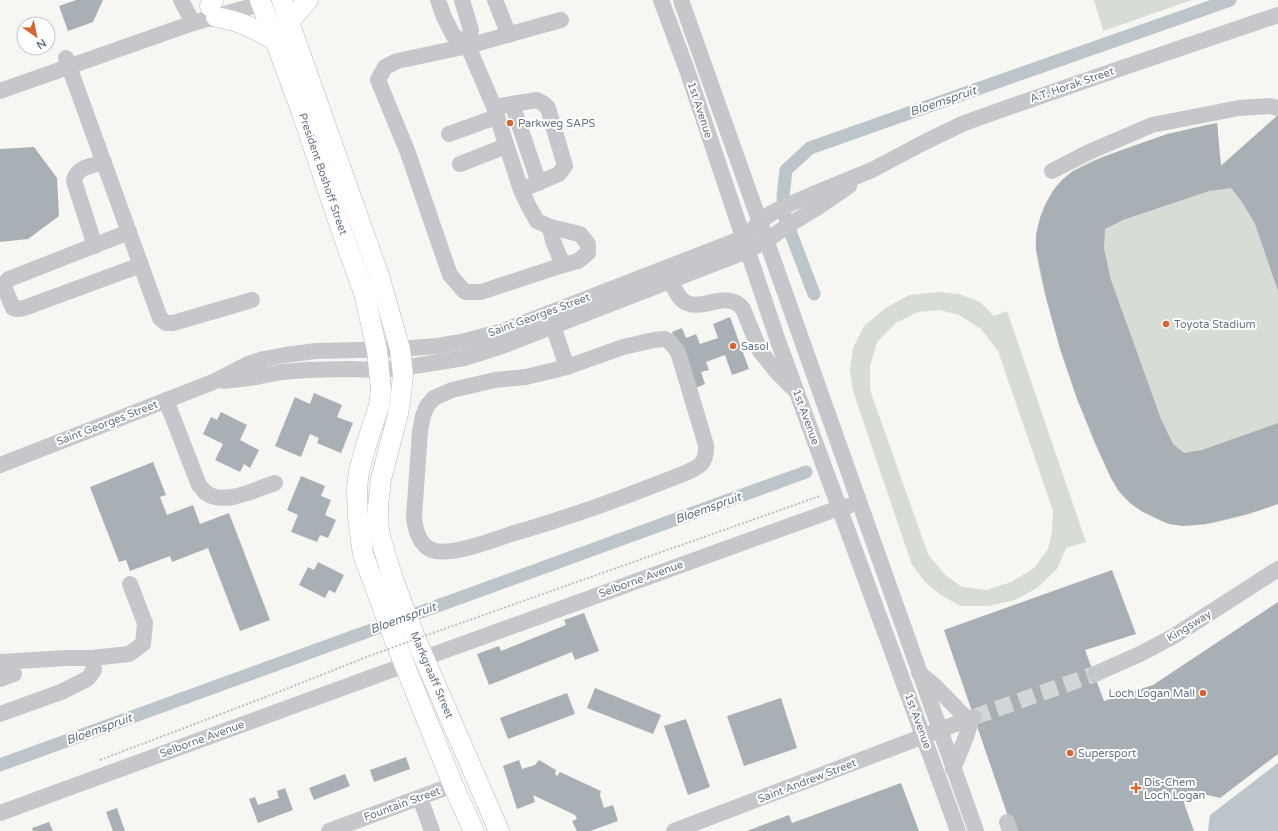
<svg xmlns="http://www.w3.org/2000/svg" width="1278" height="831" font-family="'Varela Round',sans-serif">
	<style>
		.green { fill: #d7ddd4; fill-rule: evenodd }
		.water { fill: #bbc5ca }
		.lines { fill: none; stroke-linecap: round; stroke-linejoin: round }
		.canal { stroke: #bbc5ca; stroke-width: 13 }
		.building { fill: #a9b0b5 }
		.minor-tunnel { stroke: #d2d6d7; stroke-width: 16; stroke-dasharray: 16 8; stroke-linecap: butt }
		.major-casing { stroke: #b5b9bc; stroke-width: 21 }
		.path { stroke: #bcbec0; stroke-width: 2; stroke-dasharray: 2 2; stroke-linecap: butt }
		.minor { stroke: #c5c7cb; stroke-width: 16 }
		.major { stroke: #fff; stroke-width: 20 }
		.path-bridge { stroke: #bcbec0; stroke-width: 2; stroke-dasharray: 2 2; stroke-linecap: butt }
		.poi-dot { fill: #da642f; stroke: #fff; stroke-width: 1.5 }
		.labels { text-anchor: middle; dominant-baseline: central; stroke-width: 4; stroke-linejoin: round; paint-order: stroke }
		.street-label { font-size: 11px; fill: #677482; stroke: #fff }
		.poi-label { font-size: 11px; fill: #677482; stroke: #fff; text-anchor: start }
		.water-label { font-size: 12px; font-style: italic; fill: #63757f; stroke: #fff }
	</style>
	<rect width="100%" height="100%" fill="#f6f6f3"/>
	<g class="green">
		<polygon points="1094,0 1192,0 1103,31"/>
		<path d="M 1278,115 L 1278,504 C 1248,515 1202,531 1170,524 C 1160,522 1150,516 1142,511 C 1133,506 1125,500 1119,492 C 1112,482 1107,470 1102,459 C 1084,421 1072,381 1060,341 C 1051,313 1039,280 1036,250 C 1034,231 1042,208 1052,192 C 1057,184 1065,176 1073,171 C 1089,160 1108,155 1126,148 C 1156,138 1186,128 1217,123 L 1221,165 Z"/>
		<path d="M 938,292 L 959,294 L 980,302 L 994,316 L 1007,311 L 1086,542 L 1066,548 L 1057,569 L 1037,588 L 1015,600 L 989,606 L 961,606 L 941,595 L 925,582 L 912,565 L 853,391 L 850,370 L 853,348 L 864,326 L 887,307 L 910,295 ZM 940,310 L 959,315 L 981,329 L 998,351 L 1053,511 L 1052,532 L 1048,549 L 1034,568 L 1011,582 L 987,590 L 962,587 L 944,574 L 928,554 L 870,390 L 870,366 L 877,342 L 896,323 L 918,312 Z"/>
	</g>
	<polygon class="water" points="1278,763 1278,831 1208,831 1210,815"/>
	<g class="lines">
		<g class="canal">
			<polyline points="814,294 785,218 783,196 786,170 810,148 1230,0"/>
			<polyline points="0,765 806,472"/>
		</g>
	</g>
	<g class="building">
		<polygon points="76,0 103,0 93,22 68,31 59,6"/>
		<polygon points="1278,115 1278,291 1255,224 1242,202 1231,188 1209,191 1123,220 1105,229 1104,249 1111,280 1161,419 1173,444 1184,453 1202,450 1278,423 1278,504 1248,514 1206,524 1183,526 1169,524 1141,511 1130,503 1119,491 1111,478 1096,445 1077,399 1060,349 1046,298 1036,249 1036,235 1040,218 1046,203 1053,191 1062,180 1073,171 1103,157 1167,134 1217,123 1221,166"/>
		<polygon points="34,147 57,178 59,216 28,239 0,242 0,149"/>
		<polygon points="730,317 749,369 732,375 725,355 706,362 709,370 701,372 705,384 693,389 672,332 682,328 686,338 696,334 700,344 718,338 713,324"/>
		<polygon points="314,393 342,405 337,417 353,423 341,453 317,443 319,438 310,434 301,457 275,446 295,397 310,404"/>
		<polygon points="221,412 247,425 240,440 259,450 250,468 244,464 240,472 215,460 223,444 203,434 211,417 217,420"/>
		<polygon points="153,462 166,495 160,497 167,515 193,505 200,524 229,513 270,620 240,631 208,548 172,562 170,556 130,571 126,560 119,562 90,487"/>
		<polygon points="301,476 325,486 321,496 331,500 325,515 336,520 328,538 320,535 317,542 291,532 298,515 287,510"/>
		<polygon points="318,562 344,575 335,593 329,590 325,598 299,585 308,567 314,570"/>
		<polygon points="1112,570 1136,634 1085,650 1104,701 1153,685 1278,602 1278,754 1220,798 1190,791 1184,803 1194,831 1013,831 944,630"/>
		<polygon points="584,613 599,651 575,660 572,652 489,685 477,654 499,646 501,651 566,625 564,620"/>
		<polygon points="595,688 661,715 653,734 587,708"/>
		<polygon points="567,693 575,714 508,739 500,718"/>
		<polygon points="781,698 797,748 744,766 727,716"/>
		<polygon points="686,719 710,787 688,795 664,726"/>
		<polygon points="406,757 410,769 374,782 370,770"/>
		<polygon points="519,760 522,769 535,765 539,760 556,770 555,774 557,776 560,772 601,791 600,795 604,808 613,805 618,821 590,831 577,831 572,821 577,819 575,815 533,795 535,802 517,809 503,766"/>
		<polygon points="345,774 350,786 314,800 309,788"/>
		<polygon points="901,783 919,831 747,831 789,815 792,823"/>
		<polygon points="285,788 293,810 258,823 249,799 255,797 258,805 279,798 277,791"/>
		<polygon points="117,808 125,831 113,831 106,812"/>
		<polygon points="49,822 53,831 33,831 32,828"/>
	</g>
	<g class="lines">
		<polyline class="minor-tunnel" points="974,717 1095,674"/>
		<g class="major-casing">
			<g id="major">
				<polyline points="260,0 301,110 343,235 364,293 377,350 381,390 379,406 367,442 359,471 357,488 358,518 363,554 395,641 453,785 474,831"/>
				<polyline points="282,0 289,22 379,276 400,349 403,375 401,394 398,414 381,479 378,506 378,524 381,540 394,582 414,635 499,831"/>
				<polyline points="210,6 213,0"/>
				<path d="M 216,17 C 241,21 255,29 276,41"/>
				<polyline points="289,22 308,0"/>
			</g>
		</g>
		<g class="path">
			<polyline points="444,629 820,496"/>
			<polyline points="100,760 271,695 369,656"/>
		</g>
		<g class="minor">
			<polyline points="181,0 193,23"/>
			<polyline points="438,0 444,17 453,35 468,46 494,107 521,190 529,207 537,221 550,227 580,234 588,244 588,253 578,261 563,265 481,292 465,292 450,275 408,153 378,80 385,67 397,61 468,46 561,20"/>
			<polyline points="462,0 471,30 468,46"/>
			<polyline points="495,0 509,35"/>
			<polyline points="661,0 688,73 778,341 958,831"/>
			<polyline points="681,0 976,831"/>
			<polyline points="66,58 160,318 166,323 173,323 252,300"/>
			<polyline points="0,91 193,23 274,0"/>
			<polyline points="512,104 539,183"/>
			<polyline points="494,107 537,100 544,104 548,108 565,166 559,174 521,190"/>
			<polyline points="449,134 496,117"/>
			<polyline points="460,164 506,146"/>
			<polyline points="1052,171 1089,152 1152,125 1239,108 1270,106 1278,108"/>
			<polyline points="550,227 553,241 563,265"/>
			<polyline points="129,232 9,279 5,283 5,289 13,308 17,309 24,308 141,265"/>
			<path d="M 95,246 L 74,181 C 76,167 92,166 104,162"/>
			<path d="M 670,281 C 674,288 679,300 687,303 C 704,311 728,289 743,309 L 760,351 L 776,371 L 794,389"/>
			<polyline points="553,326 567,367"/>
			<path d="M 665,339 L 670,342 L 678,352 L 706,445 C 707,464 699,467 683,474 C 646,488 610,503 572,515 C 552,522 532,528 511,534 C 494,540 448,557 432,550 C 419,545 415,528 414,517 L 420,431 L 423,416 L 427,406 L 434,398 L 452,390 L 495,380 L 526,377 L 567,367 L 623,347 L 654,340 Z"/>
			<polyline points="223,381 250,378 282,372 307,370 348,369 379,370 402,368 464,358 502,346 747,251 766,241 787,226 817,208 849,186"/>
			<path d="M 166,400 L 199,485 C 201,487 203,490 205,492 C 223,507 256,489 275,483"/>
			<polyline points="0,465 213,382 248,364 264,359 285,355 316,351 400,349 437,346 461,342 503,331 743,238 767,216 779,209 811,195 872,170 923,143 962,124 995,112 1116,70 1278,15"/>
			<polyline points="424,658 839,508 848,506"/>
			<polyline points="0,662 67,658 92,658 129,654 143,644 145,623 130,584"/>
			<polyline points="919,673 935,686 968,720"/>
			<polyline points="1095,674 1140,654 1174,636 1278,569"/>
			<polyline points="0,679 14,674"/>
			<polyline points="0,714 61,692 85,680 89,677 94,670 92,658"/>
			<polyline points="953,769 966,737 972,718"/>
			<polyline points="420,798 432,831"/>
			<polyline points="0,813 405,665"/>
			<polyline points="1007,822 1010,831"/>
			<polyline points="329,831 453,785"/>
			<polyline points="674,831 974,717"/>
		</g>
		<use href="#major" class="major"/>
		<polyline class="path-bridge" points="369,656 444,629"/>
	</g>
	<g class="poi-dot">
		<circle cx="510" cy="123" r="4"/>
		<circle cx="1166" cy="324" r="4"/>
		<circle cx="733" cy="346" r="4"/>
		<circle cx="1203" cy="693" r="4"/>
		<circle cx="1070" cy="753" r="4"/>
		<path d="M1134 782h4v4h4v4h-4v4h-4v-4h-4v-4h4z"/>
	</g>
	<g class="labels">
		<g class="street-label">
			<text transform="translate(1072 85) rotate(-19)">A.T. Horak Street</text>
			<text transform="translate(700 110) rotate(72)">1st Avenue</text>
			<text transform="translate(323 174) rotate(71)">President Boshoff Street</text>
			<text transform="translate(539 315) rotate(-20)">Saint Georges Street</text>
			<text transform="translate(806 417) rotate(70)">1st Avenue</text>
			<text transform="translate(107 423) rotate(-21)">Saint Georges Street</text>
			<text transform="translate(641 579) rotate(-20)">Selborne Avenue</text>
			<text transform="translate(1189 626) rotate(-32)">Kingsway</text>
			<text transform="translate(432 675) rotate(67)">Markgraaff Street</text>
			<text transform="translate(918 721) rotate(70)">1st Avenue</text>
			<text transform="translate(202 739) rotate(-20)">Selborne Avenue</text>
			<text transform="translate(807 781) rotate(-21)">Saint Andrew Street</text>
			<text transform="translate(402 804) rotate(-20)">Fountain Street</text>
		</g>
		<g class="poi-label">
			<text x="518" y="123">Parkweg SAPS</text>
			<text x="1174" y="324">Toyota Stadium</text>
			<text x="741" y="346">Sasol</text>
			<text x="1195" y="693" text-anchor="end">Loch Logan Mall</text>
			<text x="1078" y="753">Supersport</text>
			<text x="1144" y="782">Dis-Chem<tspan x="1144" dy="13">Loch Logan</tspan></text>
		</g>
		<g class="water-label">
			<text transform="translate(943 101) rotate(-19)">Bloemspruit</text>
			<text transform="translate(708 508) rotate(-20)">Bloemspruit</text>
			<text transform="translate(403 618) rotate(-20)">Bloemspruit</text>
			<text transform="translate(99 729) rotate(-20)">Bloemspruit</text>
		</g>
	</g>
	<g transform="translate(36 36) rotate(147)"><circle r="19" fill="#ffffff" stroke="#c2c7cd"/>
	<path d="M0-3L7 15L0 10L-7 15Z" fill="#da642f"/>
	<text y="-6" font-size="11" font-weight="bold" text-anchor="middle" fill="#677482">N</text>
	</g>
</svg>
